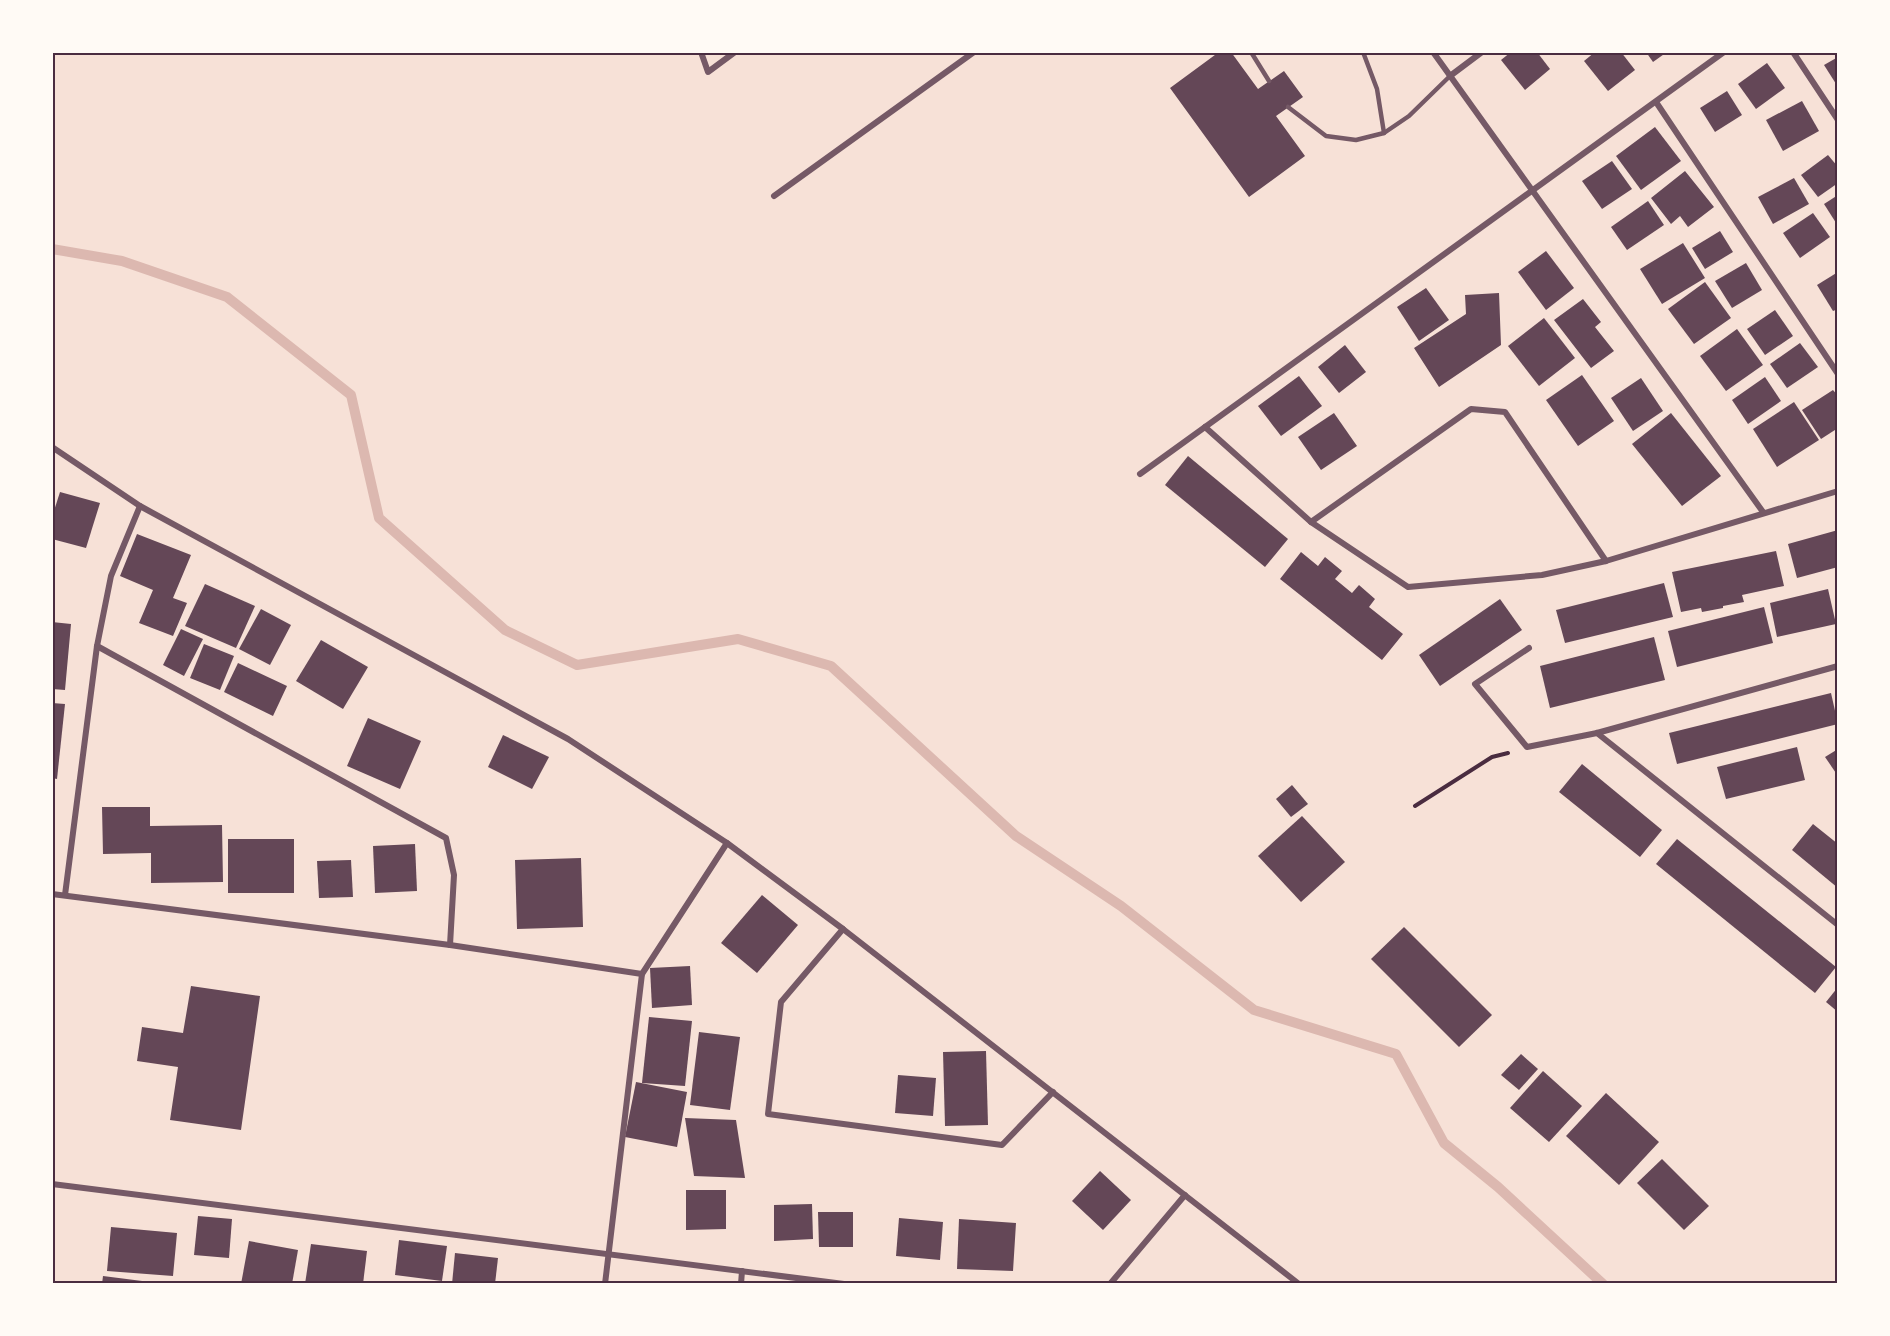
<svg xmlns="http://www.w3.org/2000/svg" width="1890" height="1336" font-family="'Open Sans',sans-serif">
	<style>
		.lines { fill: none; stroke-linecap: round; stroke-linejoin: round }
		.stream { stroke: #dcb8b0; stroke-width: 10 }
		.building { fill: #644757 }
		.path { stroke: #4a2c40; stroke-width: 4 }
		.service { stroke: #755966; stroke-width: 4.5 }
		.minor { stroke: #755966; stroke-width: 6 }
		.neatline { fill: none; stroke: #4a2c40; stroke-width: 2 }
	</style>
	<rect width="100%" height="100%" fill="#f7e1d7"/>
	<g class="lines">
		<polyline class="stream" points="52,249 122,261 227,297 351,395 379,518 505,630 577,665 738,639 831,666 1016,836 1121,906 1254,1010 1396,1054 1444,1143 1498,1187 1603,1284"/>
	</g>
	<g class="building">
		<polygon points="1219,52 1231,52 1258,89 1284,71 1303,97 1276,116 1305,156 1249,197 1170,88"/>
		<polygon points="1511,52 1537,52 1550,69 1525,90 1501,60"/>
		<polygon points="1595,52 1621,52 1635,70 1608,91 1584,61"/>
		<polygon points="1646,52 1667,52 1653,62"/>
		<polygon points="1838,57 1838,87 1824,65"/>
		<polygon points="1767,63 1785,88 1756,109 1738,84"/>
		<polygon points="1727,91 1742,115 1715,132 1700,108"/>
		<polygon points="1802,101 1819,131 1783,151 1766,120"/>
		<polygon points="1655,127 1681,161 1641,190 1616,156"/>
		<polygon points="1828,155 1838,167 1838,183 1818,197 1801,175"/>
		<polygon points="1612,161 1632,189 1602,209 1582,181"/>
		<polygon points="1685,171 1714,207 1688,227 1680,216 1671,224 1651,198"/>
		<polygon points="1794,178 1809,204 1773,224 1758,197"/>
		<polygon points="1838,195 1838,226 1824,204"/>
		<polygon points="1648,201 1664,225 1627,250 1611,227"/>
		<polygon points="1813,213 1830,237 1800,258 1783,233"/>
		<polygon points="1720,231 1733,252 1705,269 1692,248"/>
		<polygon points="1683,243 1705,278 1662,304 1640,269"/>
		<polygon points="1546,251 1574,288 1546,310 1518,272"/>
		<polygon points="1746,263 1762,290 1732,308 1715,281"/>
		<polygon points="1838,272 1838,309 1833,311 1817,285"/>
		<polygon points="1705,282 1731,318 1694,344 1668,309"/>
		<polygon points="1426,288 1449,320 1419,341 1397,307"/>
		<polygon points="1499,293 1501,345 1439,387 1414,348 1466,314 1465,295"/>
		<polygon points="1583,299 1601,322 1595,327 1614,351 1591,368 1554,320"/>
		<polygon points="1775,310 1793,336 1765,355 1747,329"/>
		<polygon points="1544,318 1575,358 1539,386 1508,346"/>
		<polygon points="1737,329 1763,365 1726,391 1700,356"/>
		<polygon points="1800,343 1818,367 1787,388 1770,364"/>
		<polygon points="1345,345 1366,372 1339,393 1318,367"/>
		<polygon points="1582,375 1614,421 1578,446 1546,400"/>
		<polygon points="1299,376 1322,406 1281,436 1258,406"/>
		<polygon points="1765,377 1781,401 1748,424 1732,400"/>
		<polygon points="1641,378 1663,411 1633,431 1611,398"/>
		<polygon points="1833,390 1838,396 1838,428 1821,439 1802,410"/>
		<polygon points="1794,402 1819,440 1777,467 1753,429"/>
		<polygon points="1334,413 1357,446 1321,470 1298,437"/>
		<polygon points="1671,413 1721,476 1682,506 1632,444"/>
		<polygon points="1188,456 1288,539 1265,567 1165,485"/>
		<polygon points="60,492 100,503 86,548 52,539 52,517"/>
		<polygon points="1838,530 1838,567 1797,578 1788,544"/>
		<polygon points="137,534 191,555 173,598 187,603 173,636 139,623 153,590 120,576"/>
		<polygon points="1776,551 1784,586 1742,595 1744,602 1723,606 1723,608 1702,612 1701,608 1681,612 1672,572"/>
		<polygon points="1301,552 1318,566 1325,557 1342,571 1335,579 1352,593 1359,585 1375,599 1369,607 1403,634 1382,660 1280,579"/>
		<polygon points="1664,583 1673,617 1565,643 1556,610"/>
		<polygon points="205,584 255,606 236,648 185,626"/>
		<polygon points="1828,589 1836,624 1777,637 1770,603"/>
		<polygon points="1500,599 1522,630 1440,686 1419,655"/>
		<polygon points="1764,607 1773,643 1677,667 1668,631"/>
		<polygon points="261,609 291,625 270,665 239,649"/>
		<polygon points="52,622 71,624 65,690 52,689"/>
		<polygon points="181,629 203,639 184,676 163,665"/>
		<polygon points="1654,637 1665,680 1550,708 1540,666"/>
		<polygon points="321,640 368,667 343,709 296,681"/>
		<polygon points="204,644 234,656 220,690 190,678"/>
		<polygon points="238,663 287,686 273,716 224,692"/>
		<polygon points="1831,693 1838,724 1677,764 1669,733"/>
		<polygon points="52,703 65,704 57,779 52,778"/>
		<polygon points="368,718 421,741 400,789 347,766"/>
		<polygon points="503,735 549,757 532,789 488,767"/>
		<polygon points="1797,747 1805,780 1726,799 1717,767"/>
		<polygon points="1838,749 1838,776 1825,757"/>
		<polygon points="1582,764 1662,830 1640,857 1559,792"/>
		<polygon points="1292,785 1308,804 1291,817 1276,799"/>
		<polygon points="102,807 150,807 150,826 222,825 223,882 151,883 151,853 103,854"/>
		<polygon points="1302,816 1345,862 1301,902 1258,856"/>
		<polygon points="1813,824 1838,844 1838,888 1792,850"/>
		<rect x="228" y="839" width="66" height="54"/>
		<polygon points="1677,839 1836,967 1815,993 1656,864"/>
		<polygon points="415,844 417,891 375,893 373,846"/>
		<polygon points="581,858 583,927 517,929 515,860"/>
		<polygon points="351,860 353,897 319,898 317,861"/>
		<polygon points="762,895 798,925 757,973 721,943"/>
		<polygon points="1404,927 1492,1015 1459,1047 1371,959"/>
		<polygon points="690,966 692,1005 652,1008 650,968"/>
		<polygon points="191,986 260,996 241,1130 170,1120 178,1067 137,1061 142,1027 183,1033"/>
		<polygon points="1838,987 1838,1012 1826,1002"/>
		<polygon points="649,1017 692,1021 685,1086 642,1083"/>
		<polygon points="699,1032 740,1037 730,1110 690,1105"/>
		<polygon points="986,1051 988,1125 945,1126 943,1052"/>
		<polygon points="1521,1054 1538,1069 1519,1090 1501,1075"/>
		<polygon points="1543,1071 1582,1106 1549,1142 1510,1108"/>
		<polygon points="898,1075 936,1078 933,1116 895,1113"/>
		<polygon points="636,1082 687,1092 677,1147 625,1137"/>
		<polygon points="1606,1093 1659,1142 1619,1185 1566,1136"/>
		<polygon points="685,1118 736,1120 745,1178 694,1176"/>
		<polygon points="1662,1159 1709,1206 1684,1230 1637,1183"/>
		<polygon points="1100,1171 1131,1200 1103,1230 1072,1201"/>
		<polygon points="686,1190 726,1190 726,1229 686,1230"/>
		<polygon points="812,1204 813,1239 774,1241 774,1205"/>
		<polygon points="818,1212 853,1212 853,1247 819,1247"/>
		<polygon points="198,1216 232,1219 229,1258 194,1255"/>
		<polygon points="899,1218 943,1222 940,1260 896,1256"/>
		<polygon points="959,1219 1016,1223 1013,1271 957,1269"/>
		<polygon points="111,1227 177,1233 173,1276 107,1271"/>
		<polygon points="399,1240 447,1246 442,1281 395,1275"/>
		<polygon points="249,1241 298,1250 292,1284 241,1284"/>
		<polygon points="311,1244 367,1251 363,1284 305,1284"/>
		<polygon points="455,1253 498,1258 495,1284 452,1284"/>
		<polygon points="103,1276 150,1282 150,1284 102,1284"/>
	</g>
	<g class="lines">
		<polyline class="path" points="1415,806 1492,757 1508,753"/>
		<g class="service">
			<polyline points="1251,52 1269,81"/>
			<polyline points="1363,52 1377,89 1384,133"/>
			<polyline points="1288,107 1326,136 1356,140 1384,133 1409,116 1450,76"/>
		</g>
		<g class="minor">
			<polyline points="701,52 708,72 735,52"/>
			<polyline points="1433,52 1763,512"/>
			<polyline points="1793,52 1838,120"/>
			<polyline points="1450,76 1482,52"/>
			<polyline points="1656,102 1838,374"/>
			<polyline points="774,196 974,52"/>
			<polyline points="1205,427 1311,522 1408,587 1542,575 1606,561 1838,491"/>
			<polyline points="52,447 140,506 568,739 727,843 843,929 1299,1284"/>
			<polyline points="1140,474 1724,52"/>
			<polyline points="1311,522 1471,409 1505,412 1606,561"/>
			<polyline points="97,646 446,838 454,875 450,945"/>
			<polyline points="1529,648 1475,684 1527,747 1597,733 1838,666"/>
			<polyline points="1597,733 1838,925"/>
			<polyline points="52,894 450,945 642,974"/>
			<polyline points="65,895 97,646 111,576 140,506"/>
			<polyline points="843,929 781,1002 768,1114 1002,1145 1053,1092"/>
			<polyline points="52,1184 844,1284"/>
			<polyline points="605,1284 642,974 727,843"/>
			<polyline points="741,1284 742,1271"/>
			<polyline points="1110,1284 1185,1195"/>
		</g>
	</g>
	<rect width="1890" height="1336" fill="none" stroke="#fffaf5" stroke-width="108"/>
	<rect x="54" y="54" width="1782" height="1228" class="neatline"/>
</svg>
